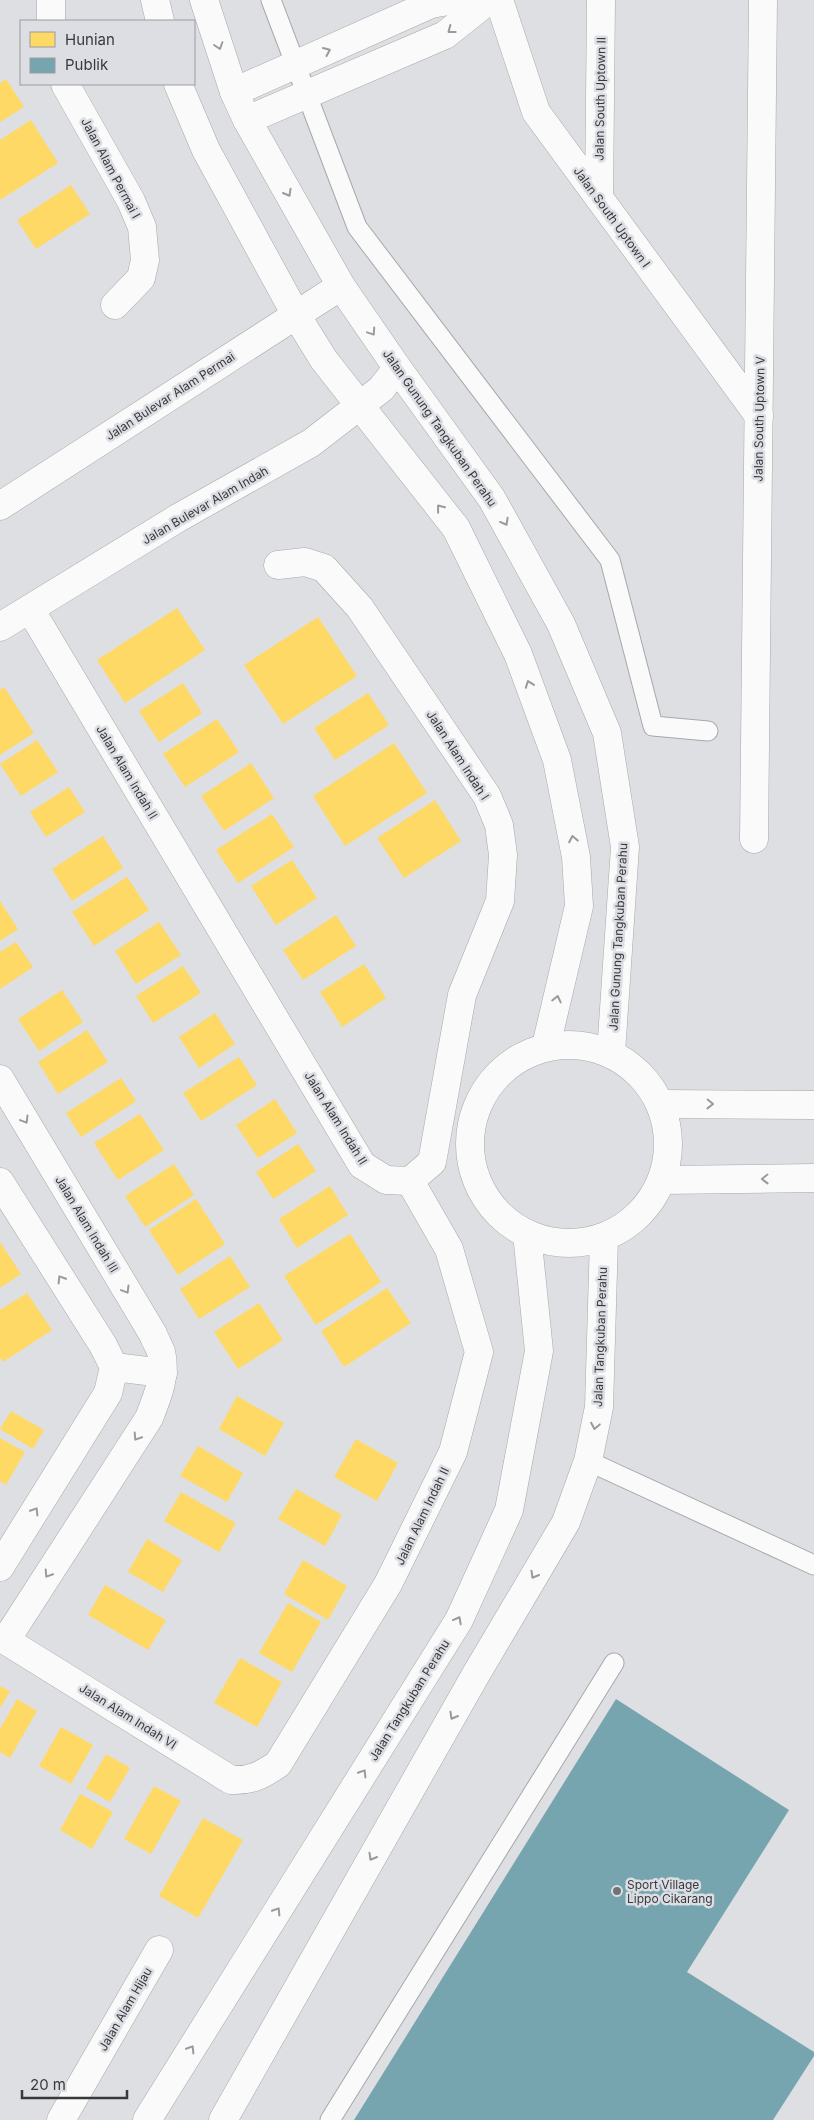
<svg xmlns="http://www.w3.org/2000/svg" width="814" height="2120" font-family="Inter,sans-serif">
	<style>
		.homes { fill: #ffd966 }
		.public { fill: #76a5af }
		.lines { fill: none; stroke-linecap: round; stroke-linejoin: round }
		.service-casing { stroke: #a7a8aa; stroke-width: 21 }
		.minor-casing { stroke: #a7a8aa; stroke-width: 29 }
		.service { stroke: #fafafb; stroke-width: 19 }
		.minor { stroke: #fafafb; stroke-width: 28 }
		.oneway { stroke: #999a9b }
		.poi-dot { fill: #727375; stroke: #dcdee4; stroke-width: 2 }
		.labels { text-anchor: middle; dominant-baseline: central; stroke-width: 5; stroke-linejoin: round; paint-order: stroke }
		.street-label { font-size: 12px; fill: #38393b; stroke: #dcdee4 }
		.poi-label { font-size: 12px; fill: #38393b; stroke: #dcdee4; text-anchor: start }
	</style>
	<rect width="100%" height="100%" fill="#dedfe2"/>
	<g class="homes">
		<polygon points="6,79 24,107 0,122 0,83"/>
		<polygon points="31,120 58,163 0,200 0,140"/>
		<polygon points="71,185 90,214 36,249 17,220"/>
		<polygon points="177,608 205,650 125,703 97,660"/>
		<polygon points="318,617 357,676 283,724 244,665"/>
		<polygon points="183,683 202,713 159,742 139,711"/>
		<polygon points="4,687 34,733 0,755 0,690"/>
		<polygon points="368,693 389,725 335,760 314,728"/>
		<polygon points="217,719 239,752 185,787 163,754"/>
		<polygon points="37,740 58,772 21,796 0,764"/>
		<polygon points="394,743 427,793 345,846 313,796"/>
		<polygon points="251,763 274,798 224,831 201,796"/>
		<polygon points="69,787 85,812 46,837 30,812"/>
		<polygon points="435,800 461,841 404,878 377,838"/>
		<polygon points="272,814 294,847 238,883 216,850"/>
		<polygon points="103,836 123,868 72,901 52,869"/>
		<polygon points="292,860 317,898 276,925 251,886"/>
		<polygon points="127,877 149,910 94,946 72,912"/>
		<polygon points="0,901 18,929 0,941"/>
		<polygon points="336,915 356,946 303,980 283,950"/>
		<polygon points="159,922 181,955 136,984 115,951"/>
		<polygon points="16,942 33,967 0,989 0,952"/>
		<polygon points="364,964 386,998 342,1027 320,992"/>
		<polygon points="183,966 201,993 153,1023 136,996"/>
		<polygon points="62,990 83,1022 39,1051 18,1019"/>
		<polygon points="215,1013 235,1044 199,1068 179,1037"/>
		<polygon points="87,1030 108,1062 58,1094 38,1062"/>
		<polygon points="239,1057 257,1085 201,1121 183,1093"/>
		<polygon points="121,1078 136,1101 81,1137 66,1113"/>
		<polygon points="275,1099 297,1133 258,1158 236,1125"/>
		<polygon points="140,1114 164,1150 118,1180 94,1143"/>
		<polygon points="298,1144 316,1171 273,1199 256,1172"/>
		<polygon points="174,1164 194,1195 145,1227 125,1196"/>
		<polygon points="330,1186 348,1215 297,1248 279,1219"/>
		<polygon points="196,1199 225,1244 178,1275 149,1230"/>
		<polygon points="350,1234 381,1282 316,1325 284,1276"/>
		<polygon points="0,1242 21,1274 0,1288"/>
		<polygon points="230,1256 250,1287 199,1319 180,1289"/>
		<polygon points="387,1288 411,1323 344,1367 321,1331"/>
		<polygon points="27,1293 52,1330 3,1362 0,1357 0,1310"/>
		<polygon points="259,1303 283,1340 238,1369 214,1332"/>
		<polygon points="237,1396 284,1423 265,1456 219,1429"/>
		<polygon points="11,1411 44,1430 33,1449 0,1429"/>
		<polygon points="0,1438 25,1452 6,1485 0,1481"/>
		<polygon points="356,1439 398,1463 377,1501 334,1477"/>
		<polygon points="198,1446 243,1473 227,1502 180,1476"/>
		<polygon points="296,1489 342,1515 325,1546 278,1519"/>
		<polygon points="181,1492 236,1523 219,1552 164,1521"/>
		<polygon points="147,1539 182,1560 163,1592 128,1572"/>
		<polygon points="303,1560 347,1586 328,1620 284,1594"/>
		<polygon points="105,1585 166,1620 148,1650 88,1615"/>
		<polygon points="288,1603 321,1622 292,1672 259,1653"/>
		<polygon points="240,1658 282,1682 257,1727 214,1703"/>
		<polygon points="0,1686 10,1691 0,1708"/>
		<polygon points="17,1699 37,1711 10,1758 0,1752 0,1729"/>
		<polygon points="61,1727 93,1745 71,1784 39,1766"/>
		<polygon points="106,1754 130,1768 110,1802 86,1788"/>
		<polygon points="154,1786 181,1801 151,1854 124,1839"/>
		<polygon points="80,1794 113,1812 92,1849 60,1830"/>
		<polygon points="203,1818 243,1840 198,1918 159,1896"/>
	</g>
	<polygon class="public" points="616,1699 789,1810 687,1972 814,2052 814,2056 773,2120 354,2120"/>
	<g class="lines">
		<g class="service-casing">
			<g id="service">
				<polyline points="271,0 357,227 610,560 653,726 708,731"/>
				<polyline points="588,1461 814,1565"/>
				<polyline points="330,2120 614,1663"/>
			</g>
		</g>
		<g class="minor-casing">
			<g id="minor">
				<polyline points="155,0 160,21"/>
				<polyline points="204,0 234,92 247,120 341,286 396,366 492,499 561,624 607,733 625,847 611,1053"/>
				<polyline points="499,0 536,112 759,416"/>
				<polyline points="51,21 51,0"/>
				<polyline points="65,84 131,201 142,227 145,260 141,278 115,305"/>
				<polyline points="178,84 206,150 296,315 324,360 456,528 518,654 557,760 576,857 579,906 546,1046"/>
				<polyline points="234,92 431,4 454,0"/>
				<polyline points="247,120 445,35 489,0"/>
				<polyline points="599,198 601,0"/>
				<polyline points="0,506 341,286"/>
				<polyline points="278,565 305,562 324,568 360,608 487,796 499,825 503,855 500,901 462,995 432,1162 410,1181"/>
				<polyline points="30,609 362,1165 386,1180 410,1181"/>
				<polyline points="0,627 178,518 311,443 381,389 392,375 396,366"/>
				<polyline points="754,839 763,0"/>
				<circle cx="569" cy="1144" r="99"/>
				<path d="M 0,1079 L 153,1334 C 155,1340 159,1346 161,1352 C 167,1374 157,1398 149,1418 L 6,1640"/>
				<polyline points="661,1104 814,1105"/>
				<polyline points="663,1180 814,1178"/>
				<polyline points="0,1182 103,1345 114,1367 108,1393 0,1567"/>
				<polyline points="114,1367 163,1373"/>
				<path d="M 0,1637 L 231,1780 C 251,1781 262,1775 278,1764 L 388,1584 L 453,1452 L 479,1352 L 449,1249 L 410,1181"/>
				<polyline points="61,2120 159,1950"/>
				<polyline points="147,2120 459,1620 509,1510 539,1351 527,1234"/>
				<polyline points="223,2120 475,1676 566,1522 588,1461 599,1407 604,1238"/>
			</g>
		</g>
		<use href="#service" class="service"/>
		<use href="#minor" class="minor"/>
	</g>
	<defs><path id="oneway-chevron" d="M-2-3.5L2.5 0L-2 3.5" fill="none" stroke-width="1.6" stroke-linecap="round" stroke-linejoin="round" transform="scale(1.25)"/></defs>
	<g class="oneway">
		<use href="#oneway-chevron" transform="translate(451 30) rotate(143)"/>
		<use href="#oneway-chevron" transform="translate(219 46) rotate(72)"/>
		<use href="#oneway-chevron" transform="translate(327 51) rotate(-24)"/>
		<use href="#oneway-chevron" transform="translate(288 193) rotate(60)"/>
		<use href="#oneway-chevron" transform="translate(372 332) rotate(56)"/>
		<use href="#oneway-chevron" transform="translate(440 508) rotate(-128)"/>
		<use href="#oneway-chevron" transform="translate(505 522) rotate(61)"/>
		<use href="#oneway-chevron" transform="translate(529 684) rotate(-110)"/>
		<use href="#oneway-chevron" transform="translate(573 839) rotate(-101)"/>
		<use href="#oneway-chevron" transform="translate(557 999) rotate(-77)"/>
		<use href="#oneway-chevron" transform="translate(710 1104) rotate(1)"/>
		<use href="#oneway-chevron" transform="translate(25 1120) rotate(59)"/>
		<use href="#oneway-chevron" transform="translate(765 1179) rotate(179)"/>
		<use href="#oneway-chevron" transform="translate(61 1279) rotate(-122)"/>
		<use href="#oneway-chevron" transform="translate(126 1290) rotate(59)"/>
		<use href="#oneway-chevron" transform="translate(595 1426) rotate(101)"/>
		<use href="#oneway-chevron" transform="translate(137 1437) rotate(123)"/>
		<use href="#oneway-chevron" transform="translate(35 1511) rotate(-58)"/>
		<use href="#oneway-chevron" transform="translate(48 1574) rotate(123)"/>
		<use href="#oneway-chevron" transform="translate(534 1575) rotate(120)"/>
		<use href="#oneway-chevron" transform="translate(458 1620) rotate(-62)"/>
		<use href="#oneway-chevron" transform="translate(453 1716) rotate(120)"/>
		<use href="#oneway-chevron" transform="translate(363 1773) rotate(-58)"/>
		<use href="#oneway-chevron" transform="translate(372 1857) rotate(120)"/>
		<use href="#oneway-chevron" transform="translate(277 1911) rotate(-58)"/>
		<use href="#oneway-chevron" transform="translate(191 2049) rotate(-58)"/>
	</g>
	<circle class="poi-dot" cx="617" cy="1891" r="5"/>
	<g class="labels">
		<g class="street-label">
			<text transform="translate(600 99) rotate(-89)">Jalan South Uptown II</text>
			<text transform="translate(111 168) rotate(62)">Jalan Alam Permai I</text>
			<text transform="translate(612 217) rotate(54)">Jalan South Uptown I</text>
			<text transform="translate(170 396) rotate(-33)">Jalan Bulevar Alam Permai</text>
			<text transform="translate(759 419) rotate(-89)">Jalan South Uptown V</text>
			<text transform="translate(440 428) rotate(55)">Jalan Gunung Tangkuban Perahu</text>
			<text transform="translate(205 505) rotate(-30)">Jalan Bulevar Alam Indah</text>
			<text transform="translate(458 755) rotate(57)">Jalan Alam Indah I</text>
			<text transform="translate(127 772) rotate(59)">Jalan Alam Indah II</text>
			<text transform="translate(618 937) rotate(-87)">Jalan Gunung Tangkuban Perahu</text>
			<text transform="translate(336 1118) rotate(58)">Jalan Alam Indah II</text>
			<text transform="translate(87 1224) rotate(59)">Jalan Alam Indah III</text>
			<text transform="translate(600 1337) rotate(-88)">Jalan Tangkuban Perahu</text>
			<text transform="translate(422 1516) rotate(-64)">Jalan Alam Indah II</text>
			<text transform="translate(409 1700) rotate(-58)">Jalan Tangkuban Perahu</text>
			<text transform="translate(128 1716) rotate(32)">Jalan Alam Indah VI</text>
			<text transform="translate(125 2009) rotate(-60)">Jalan Alam Hijau</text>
		</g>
		<g class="poi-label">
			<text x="627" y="1884">Sport Village<tspan x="627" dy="14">Lippo Cikarang</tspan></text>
		</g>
	</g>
	<rect x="20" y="20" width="175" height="65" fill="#dcdee4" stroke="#9a9ca0"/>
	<rect x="30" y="32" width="25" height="15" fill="#ffd966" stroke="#9a9ca0"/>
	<text x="65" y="45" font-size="15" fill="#38393b">Hunian</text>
	<rect x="30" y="58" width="25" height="15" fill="#76a5af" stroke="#9a9ca0"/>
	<text x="65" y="70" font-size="15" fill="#38393b">Publik</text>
	<path d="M22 2090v8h105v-8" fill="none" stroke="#38393b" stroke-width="2.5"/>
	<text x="30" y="2090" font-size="15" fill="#38393b" stroke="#dcdee4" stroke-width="4" paint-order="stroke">20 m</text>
</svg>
